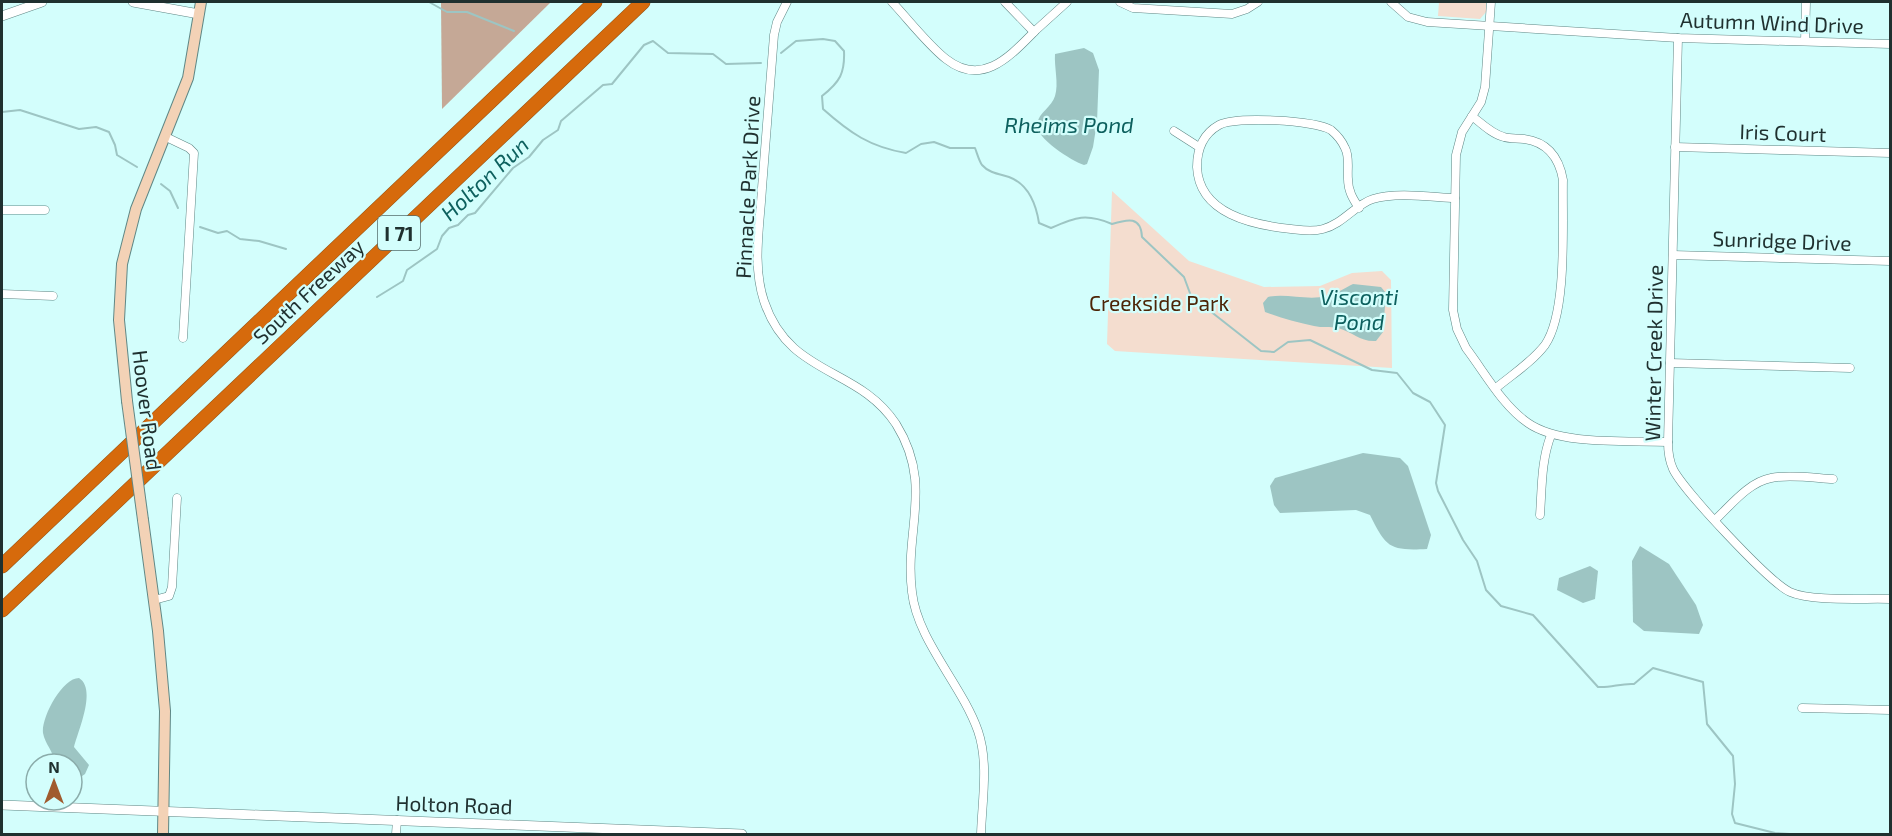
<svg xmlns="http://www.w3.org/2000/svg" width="1892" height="836" font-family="'Exo 2',sans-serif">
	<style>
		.green { fill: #f4ddcf }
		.forest { fill: #c5a896 }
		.water { fill: #9dc5c3 }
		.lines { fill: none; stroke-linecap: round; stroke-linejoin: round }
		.stream { stroke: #9dc5c3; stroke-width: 2 }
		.minor-casing { stroke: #5f8785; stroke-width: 9 }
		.tertiary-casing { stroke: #5f8785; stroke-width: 10 }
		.secondary-casing { stroke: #5f8785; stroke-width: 12 }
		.motorway-casing { stroke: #965618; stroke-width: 15 }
		.minor { stroke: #fff; stroke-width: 8 }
		.tertiary { stroke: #fff; stroke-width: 9 }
		.secondary { stroke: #f3d2b6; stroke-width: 10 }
		.motorway { stroke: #d66a0c; stroke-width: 14 }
		.secondary-bridge-casing { stroke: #5f8785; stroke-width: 12; stroke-linecap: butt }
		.secondary-bridge { stroke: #f3d2b6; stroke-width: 10 }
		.labels { text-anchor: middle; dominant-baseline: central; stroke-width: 4.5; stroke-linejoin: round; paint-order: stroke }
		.shield { fill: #d3fefc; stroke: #556e6c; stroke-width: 1.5 }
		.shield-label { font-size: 20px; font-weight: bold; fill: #1f302f }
		.street-label { font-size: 21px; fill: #1f302f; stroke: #d3fefc }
		.park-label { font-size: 21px; fill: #4c2406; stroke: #d3fefc }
		.water-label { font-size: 22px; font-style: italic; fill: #0d605e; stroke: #d3fefc }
	</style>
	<rect width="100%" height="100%" fill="#d3fefc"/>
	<g class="green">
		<polygon points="1439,2 1486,2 1486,12 1480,19 1438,16"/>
		<polygon points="1112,191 1189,261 1264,287 1320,286 1352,273 1382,271 1391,280 1392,368 1115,351 1107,344"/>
	</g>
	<polygon class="forest" points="441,2 551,2 442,109"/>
	<g class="water">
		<path d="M 1084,48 L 1093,53 L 1099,70 L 1097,122 L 1093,147 L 1087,164 L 1084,165 C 1072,161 1035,138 1037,124 C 1039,112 1052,107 1055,96 C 1059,84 1054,67 1055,54 Z"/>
		<path d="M 1353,284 L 1381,287 L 1386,293 L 1383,332 L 1376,341 C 1360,342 1353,332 1338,328 C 1330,326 1322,328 1314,326 C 1298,323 1281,318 1265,312 L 1263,303 L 1268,297 C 1287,293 1307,301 1327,296 C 1336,294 1345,288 1353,284 Z"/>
		<path d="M 1363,453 L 1400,458 L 1408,466 L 1431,535 L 1427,549 C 1389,551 1386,547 1370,515 L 1356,510 L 1280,513 L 1274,505 L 1270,486 L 1275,478 Z"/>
		<polygon points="1640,546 1669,564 1696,605 1703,625 1699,634 1644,631 1633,622 1632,561"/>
		<polygon points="1590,566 1598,571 1595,599 1583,603 1557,590 1559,578"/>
		<path d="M 79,678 C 97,689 78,731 74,747 L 89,765 L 85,774 L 72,783 L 72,764 L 54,764 C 55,752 45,745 43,733 C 41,718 62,678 79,678 Z"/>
	</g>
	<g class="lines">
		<g class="stream">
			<polyline points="429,2 447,12 467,12 514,31"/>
			<path d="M 781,53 L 796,41 L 823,39 L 835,41 L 844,51 C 845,73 840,82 822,96 L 823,109 C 850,133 870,147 906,153 L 921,144 L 934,142 L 950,148 L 975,148 C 977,153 979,161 982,165 C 989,173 999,174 1009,177 C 1028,184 1036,204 1039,223 L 1051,228 C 1076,217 1086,213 1112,224 C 1128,219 1141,216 1142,237 L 1184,277 L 1191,296 L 1261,351 L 1274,352 L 1288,342 L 1310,340 L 1372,370 L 1397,373 L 1413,393 L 1430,402 L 1445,425 L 1436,483 L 1438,491 L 1463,540 L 1477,561 L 1486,590 L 1501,606 L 1533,615 L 1598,687 C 1611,688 1621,683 1634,684 L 1653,668 L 1703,682 L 1707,724 L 1733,756 L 1735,784 L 1732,814 L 1735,823 L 1775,833 L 1790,834"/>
			<polyline points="2,112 20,110 79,129 96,127 109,132 115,145 117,155 137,167"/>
			<polyline points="161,184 170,191 178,208"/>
			<polyline points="200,227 218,233 227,231 240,239 259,241 286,249"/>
			<polyline points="377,297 403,281 407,270 437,249 442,236 449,228 458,225 468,215 475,213 513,168 529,157 543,140 558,130 561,121 603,85 612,84 644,45 653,41 668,53 713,54 726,64 761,63"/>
		</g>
		<g class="minor-casing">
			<g id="minor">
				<path d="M 787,2 L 777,22 L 774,35 C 770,86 766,137 762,188 C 760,225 752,265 764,301 C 789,377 858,366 896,424 C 934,485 904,530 912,592 C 917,640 962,685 978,731 C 989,763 982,801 981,834"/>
				<path d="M 892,2 C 908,19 928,45 946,59 C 983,88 1011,55 1036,30 C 1046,21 1057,11 1067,2"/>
				<polyline points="1005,2 1034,32"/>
				<polyline points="1120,2 1133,8 1232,14 1247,9 1258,2"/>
				<polyline points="1391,2 1408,17 1427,22 1678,38 1890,44"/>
				<path d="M 1491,2 L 1485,87 L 1481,102 L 1462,132 L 1456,155 L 1453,310 L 1457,329 L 1466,348 C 1485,373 1502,405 1528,423 C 1561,446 1627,440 1668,442"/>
				<path d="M 1678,38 L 1668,442 C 1668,451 1669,460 1673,469 C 1683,490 1769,582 1790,592 C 1812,602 1865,598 1890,599"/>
				<polyline points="1805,41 1806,2"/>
				<path d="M 1472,116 C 1482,124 1492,134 1504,137 C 1510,139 1517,138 1524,139 C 1547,142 1559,157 1563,180 C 1562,221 1568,312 1545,345 C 1532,362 1513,374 1496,388"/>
				<polyline points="1174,131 1199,147"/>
				<polyline points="166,137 189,148 194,153 183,338"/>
				<polyline points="1675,147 1890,153"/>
				<path d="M 1359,208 C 1353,199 1348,191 1348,179 C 1347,169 1350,157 1345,148 C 1342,141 1337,135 1331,130 C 1315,120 1235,116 1219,125 C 1203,134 1197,150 1197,167 C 1199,214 1253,225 1291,229 C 1301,230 1312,232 1323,229 C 1343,224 1356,204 1373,199 C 1396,192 1431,197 1455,198"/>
				<polyline points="2,210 45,210"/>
				<polyline points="1673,255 1890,261"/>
				<polyline points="2,294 53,296"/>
				<polyline points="1670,363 1850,368"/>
				<path d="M 1540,515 C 1542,488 1541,461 1551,435"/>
				<path d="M 1715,520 C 1731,505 1749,482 1771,478 C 1788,474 1815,478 1833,479"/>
				<polyline points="154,600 169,596 172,587 177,498"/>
				<polyline points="1802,708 1890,710"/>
				<polyline points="396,834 397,820"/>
			</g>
		</g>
		<g class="tertiary-casing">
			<g id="tertiary">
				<polyline points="133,2 199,14"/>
				<polyline points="2,16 42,2"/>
				<polyline points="2,805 742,834"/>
			</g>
		</g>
		<g class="secondary-casing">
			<g id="secondary">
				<polyline points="127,401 119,320 122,264 136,209 188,78 201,2"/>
				<polyline points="143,520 158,631 165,711 163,834"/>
			</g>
		</g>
		<g class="motorway-casing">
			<g id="motorway">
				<polyline points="2,566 595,2"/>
				<polyline points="2,610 643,2"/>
			</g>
		</g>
		<use href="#minor" class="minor"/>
		<use href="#tertiary" class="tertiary"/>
		<use href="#secondary" class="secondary"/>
		<use href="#motorway" class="motorway"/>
		<g class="secondary-bridge-casing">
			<polyline id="secondary-bridge" points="127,401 143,520"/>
		</g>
		<use href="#secondary-bridge" class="secondary-bridge"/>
	</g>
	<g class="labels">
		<rect class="shield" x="378" y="216" width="42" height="34" rx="4.5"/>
		<g class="shield-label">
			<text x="399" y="233">I 71</text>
		</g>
		<g class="street-label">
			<text transform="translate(1772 22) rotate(2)">Autumn Wind Drive</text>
			<text transform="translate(1783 132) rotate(2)">Iris Court</text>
			<text transform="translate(747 187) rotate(-87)">Pinnacle Park Drive</text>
			<text transform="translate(1782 240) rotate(2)">Sunridge Drive</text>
			<text transform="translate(308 291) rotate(-43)">South Freeway</text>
			<text transform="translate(1653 353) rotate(-89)">Winter Creek Drive</text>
			<text transform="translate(148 410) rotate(83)">Hoover Road</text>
			<text transform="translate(454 804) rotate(2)">Holton Road</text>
		</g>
		<g class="park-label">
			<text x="1159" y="302">Creekside Park</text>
		</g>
		<g class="water-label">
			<text x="1069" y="124">Rheims Pond</text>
			<text transform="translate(484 178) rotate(-43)">Holton Run</text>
			<text x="1359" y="296">Visconti<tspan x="1359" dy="25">Pond</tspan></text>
		</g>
	</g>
	<rect width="1892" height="836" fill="none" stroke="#1f302f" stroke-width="6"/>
	<g transform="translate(54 782)"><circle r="28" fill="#d3fefc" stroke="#8bacaa" stroke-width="1.5"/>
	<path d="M0-4.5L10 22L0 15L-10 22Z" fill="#a05b2e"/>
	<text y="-9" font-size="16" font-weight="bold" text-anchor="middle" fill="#1f302f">N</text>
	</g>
</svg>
